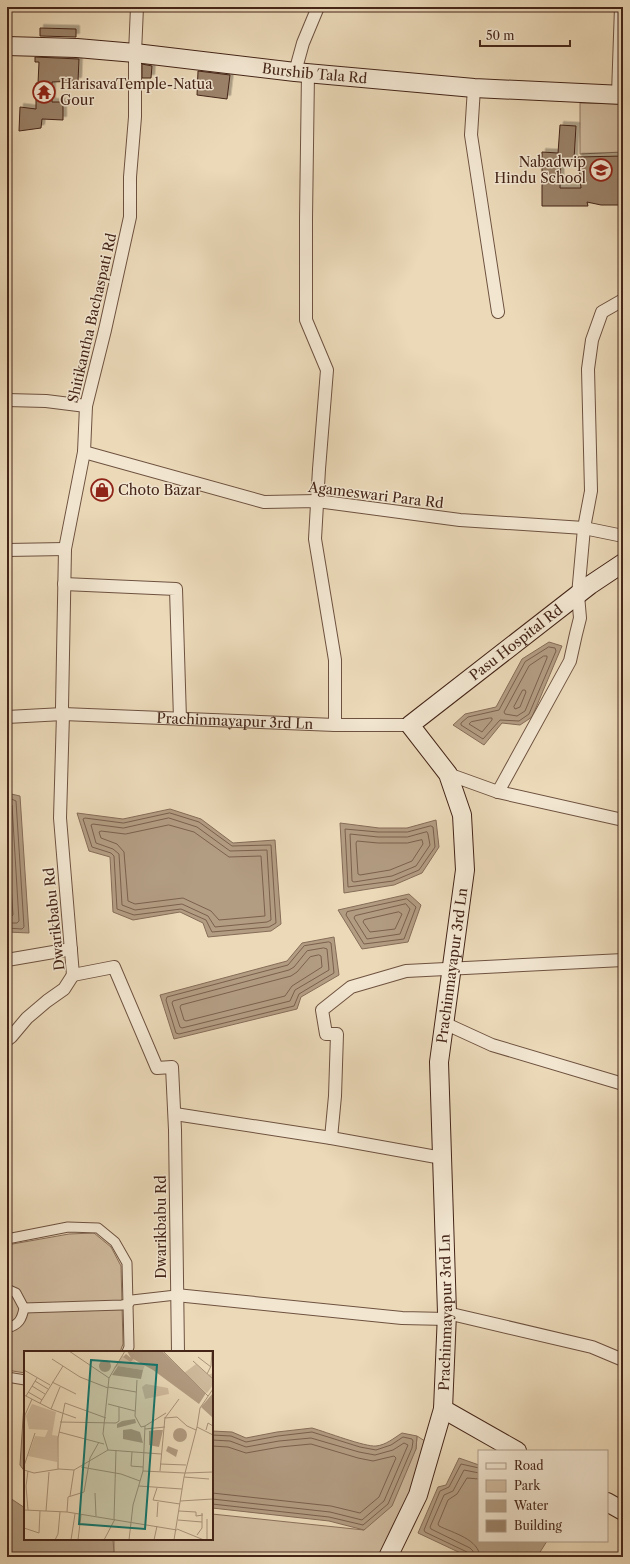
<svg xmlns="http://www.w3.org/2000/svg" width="630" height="1564" font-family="'Libre Caslon Text',serif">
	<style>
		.green { fill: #cfba9d; stroke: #8a705a }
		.water { fill: #b29c82; stroke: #866c58 }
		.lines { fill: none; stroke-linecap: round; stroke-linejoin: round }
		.shore { stroke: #7b604d; stroke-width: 1 }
		.building { fill: #9b836b; stroke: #442518; filter: url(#shadow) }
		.pedestrian-casing { stroke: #6e5240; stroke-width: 11 }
		.minor-casing { stroke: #6e5240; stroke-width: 14 }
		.secondary-casing { stroke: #442518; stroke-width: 20 }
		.pedestrian { stroke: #f2e6d1; stroke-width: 9 }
		.minor { stroke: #f2e6d1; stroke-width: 12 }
		.secondary { stroke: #f2e6d1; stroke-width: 18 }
		.labels { text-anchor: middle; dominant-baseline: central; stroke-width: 3; stroke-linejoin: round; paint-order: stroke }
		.street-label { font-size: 14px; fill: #442518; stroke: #f2e6d1 }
		.poi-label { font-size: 14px; fill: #442518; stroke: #f2e6d1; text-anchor: start }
		.inset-road { fill: none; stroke: #a89178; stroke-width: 1 }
		.view { fill: #0f766e; fill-opacity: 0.15; stroke: #0f766e; stroke-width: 2 }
		.inset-edge { fill: none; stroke: #442518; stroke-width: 2 }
	</style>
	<defs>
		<filter id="shadow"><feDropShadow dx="3.5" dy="-3.5" stdDeviation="0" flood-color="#0004"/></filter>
	</defs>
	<rect width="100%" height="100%" fill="#ebd9b8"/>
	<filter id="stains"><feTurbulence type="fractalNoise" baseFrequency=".005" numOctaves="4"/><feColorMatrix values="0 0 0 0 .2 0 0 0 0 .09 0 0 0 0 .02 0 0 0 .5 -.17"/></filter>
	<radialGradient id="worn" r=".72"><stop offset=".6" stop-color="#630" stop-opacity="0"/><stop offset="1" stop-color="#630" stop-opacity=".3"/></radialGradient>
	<g class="green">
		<polygon points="580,103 623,104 623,152 580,154"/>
		<polygon points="94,1233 111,1247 121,1266 123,1344 120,1352 25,1352 25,1373 7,1370 7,1245 69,1234"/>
		<path d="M 417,1436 L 428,1443 L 414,1493 L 383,1557 L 163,1557 C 156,1554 145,1557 137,1557 C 129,1557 122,1555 114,1553 L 114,1539 L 212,1539 L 212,1514 L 364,1530 L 416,1449 Z"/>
	</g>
	<g class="water">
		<polygon points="549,642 562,646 532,717 520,725 502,723 484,745 453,725 465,714 496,707 522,659"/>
		<polygon points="7,793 20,796 29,933 7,932"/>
		<polygon points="170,809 201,819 233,843 275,840 281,924 271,931 208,937 203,923 180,912 133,920 113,912 110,857 89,851 77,813 123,819"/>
		<polygon points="436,820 439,847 422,873 394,885 344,893 340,823 379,828 407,828"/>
		<polygon points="409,894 421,905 408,942 362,949 338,910"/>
		<polygon points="334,937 339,975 301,997 297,1009 174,1039 160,995 287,961 302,943"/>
		<polygon points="25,1403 25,1472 20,1465 24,1404"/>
		<path d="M 312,1428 C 326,1432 365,1447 376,1446 C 386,1445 394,1438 402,1433 L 417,1436 L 416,1449 L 392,1506 L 364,1530 L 329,1521 L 212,1508 L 212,1431 L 232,1432 L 246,1438 L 277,1432 Z"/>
		<polygon points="459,1458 479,1465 479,1541 547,1541 537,1557 469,1557 418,1533 438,1487 446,1485"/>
		<polygon points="7,1496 25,1508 25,1539 110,1539 113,1540 114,1553 135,1557 7,1557"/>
	</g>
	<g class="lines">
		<g class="shore">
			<polygon points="549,647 555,648 556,651 529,714 519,721 500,720 483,739 461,725 461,723 468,717 499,710 525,662"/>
			<polygon points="544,656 547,656 547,658 525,711 517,716 505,714 504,712 529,666"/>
			<polygon points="523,690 525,690 526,692 520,707 515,709 514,707"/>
			<polygon points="490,718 492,718 492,720 482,732 469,724 471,722"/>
			<polyline points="7,797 16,801 24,927 22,929 7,928"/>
			<polyline points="7,802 12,805 19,921 17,923 7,923"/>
			<polygon points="170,813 199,822 232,846 271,845 276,923 269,927 212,932 206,920 181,909 134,915 117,909 114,856 111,853 92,847 83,819 85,818 123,823"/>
			<polygon points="169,818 197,827 230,851 267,850 271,920 267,922 215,927 208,916 182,904 135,910 122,905 119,854 113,849 96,843 91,825 93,824 123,828"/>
			<polygon points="169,825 194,832 229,857 261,856 265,916 219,920 211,911 183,898 135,904 128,901 124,852 117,844 101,838 99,832 101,831 125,834"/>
			<polygon points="431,826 433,827 435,847 419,870 393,881 348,887 345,829 378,832 407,832"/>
			<polyline points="7,827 13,915 11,917 7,917"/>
			<polygon points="427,832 428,834 430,845 416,866 392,876 354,882 352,881 350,834 378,837 407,837"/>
			<polygon points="422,840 423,844 412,861 390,870 360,875 358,874 356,843 357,841 378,843 407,843"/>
			<polygon points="407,899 416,907 404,939 364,944 346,915 347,912"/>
			<polygon points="406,904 410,909 400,934 367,939 354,918 355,916"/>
			<polygon points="399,912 402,914 395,929 370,932 363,922 364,920"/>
			<polygon points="329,942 331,943 334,973 299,994 294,1006 179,1034 176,1033 166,1000 167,997 288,965 304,946"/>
			<polygon points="324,948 327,949 329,970 295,990 290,1001 182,1028 180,1027 172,1003 173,1001 289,970 294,967 307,951"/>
			<polygon points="319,955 321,956 322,967 292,986 285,996 186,1021 184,1020 180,1007 181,1005 291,976 297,972 310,957"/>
			<polyline points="212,1435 231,1436 246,1442 278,1436 312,1432 360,1447 376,1450 391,1445 403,1437 412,1439 413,1441 412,1448 388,1504 363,1525 329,1517 212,1504"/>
			<polyline points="212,1440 230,1441 246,1447 279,1441 311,1438 359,1452 375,1455 393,1450 404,1443 408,1445 384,1501 362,1520 330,1512 212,1499"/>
			<polyline points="212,1446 228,1447 246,1453 280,1447 311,1444 358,1458 373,1461 394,1456 396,1458 379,1497 360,1513 331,1506 212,1493"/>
			<path d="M 479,1479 L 467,1478 L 457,1494 L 448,1500 L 438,1524 L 439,1526 C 453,1533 479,1539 480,1557"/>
			<polyline points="469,1557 467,1552 425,1532 424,1530 440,1491 449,1487 461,1464 479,1468"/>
			<polyline points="474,1557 473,1551 470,1548 431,1529 430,1527 444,1495 453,1491 464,1470 479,1473"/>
		</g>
	</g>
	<g class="building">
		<polygon points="40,28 76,29 76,37 40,36"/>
		<polygon points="35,57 79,59 78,81 52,82 52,102 63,102 63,120 42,119 41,128 19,131 20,107 36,109 36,83 38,83 39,62 35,62"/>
		<polygon points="142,64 152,66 151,78 142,78"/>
		<polygon points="198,71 230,75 227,99 197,95"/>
		<polygon points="560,125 576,126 574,159 561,158 560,188 581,188 578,157 623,156 623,205 601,205 587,202 588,206 542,206 542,152 558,153"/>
	</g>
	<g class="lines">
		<g class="pedestrian-casing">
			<g id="pedestrian">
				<polyline points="7,1239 68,1227 98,1228 115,1242 127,1263 129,1347 127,1352"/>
				<path d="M 7,1289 L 16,1293 L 24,1308 C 22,1319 19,1325 7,1328"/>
				<polyline points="24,1308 122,1305 128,1304 132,1300 176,1295"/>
				<polyline points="7,1377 25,1380"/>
			</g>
		</g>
		<g class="minor-casing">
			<g id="minor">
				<polyline points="295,72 303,43 318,7"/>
				<polyline points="308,73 306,218 306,320 327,370 319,469 315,539 335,660 335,725"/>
				<polyline points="474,88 471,135 498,312"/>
				<polyline points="618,94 621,7"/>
				<polyline points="7,400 46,401 86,406"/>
				<polyline points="84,452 264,502 317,501 460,520 584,528 623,536"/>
				<polyline points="7,550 65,549"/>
				<polyline points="64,584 176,589 180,719"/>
				<path id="s1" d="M 7,717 L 63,714 L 335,725 L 410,725"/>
				<polyline points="448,774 498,792 623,820"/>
				<polyline points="498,792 570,661 576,634 580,618 578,595 584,528 591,491 588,369 592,340 602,312 623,300"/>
				<polyline points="7,960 71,949"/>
				<polyline points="73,975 60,818 63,714 62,707 65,549 84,452 86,406 105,330 130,217 130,177 135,117 135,53 137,7"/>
				<polyline points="73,975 114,967 157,1068 172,1067 175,1130 178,1352"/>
				<polyline points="444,1023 492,1045 623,1084"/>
				<polyline points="7,1040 11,1037 27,1018 47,1001 64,989 73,975"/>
				<polyline points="175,1114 331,1138 442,1158"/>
				<polyline points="331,1138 335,1096 337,1034 326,1034 322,1010 351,987 406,971 623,960"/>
				<polyline points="176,1295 402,1318 447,1319"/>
				<polyline points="447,1313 592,1347 623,1360"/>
			</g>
		</g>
		<g class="secondary-casing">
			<g id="secondary">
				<path id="s2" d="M 7,46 L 77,48 L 135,53 L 295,72 L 474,88 L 623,95"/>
				<polyline points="443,1409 517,1451"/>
				<polyline points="607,1502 623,1511"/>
				<path id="s3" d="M 388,1557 L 418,1495 L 443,1409 L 447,1313 L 439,1062 L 465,870 L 462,815 L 448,774 L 410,725 L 590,585 L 623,563"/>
			</g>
		</g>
		<use href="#pedestrian" class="pedestrian"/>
		<use href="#minor" class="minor"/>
		<use href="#secondary" class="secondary"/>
	</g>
	<defs>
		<g id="temple-ring" transform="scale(1.15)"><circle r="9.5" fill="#f2e6d1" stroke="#8f2418" stroke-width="1.5"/><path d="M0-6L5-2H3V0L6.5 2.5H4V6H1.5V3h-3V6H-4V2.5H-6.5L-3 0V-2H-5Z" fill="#8f2418"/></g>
		<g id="school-ring" transform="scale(1.15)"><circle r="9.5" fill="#f2e6d1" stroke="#8f2418" stroke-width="1.5"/><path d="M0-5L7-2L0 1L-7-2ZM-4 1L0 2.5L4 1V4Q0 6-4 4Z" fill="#8f2418"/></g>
		<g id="shop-ring" transform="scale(1.15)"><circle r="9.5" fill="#f2e6d1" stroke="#8f2418" stroke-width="1.5"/><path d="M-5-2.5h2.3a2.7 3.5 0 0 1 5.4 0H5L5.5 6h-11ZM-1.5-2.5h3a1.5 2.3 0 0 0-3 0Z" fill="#8f2418"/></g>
	</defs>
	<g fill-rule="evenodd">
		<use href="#temple-ring" x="44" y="92"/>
		<use href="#school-ring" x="601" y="170"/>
		<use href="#shop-ring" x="102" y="490"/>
	</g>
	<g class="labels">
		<g class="street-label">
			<text stroke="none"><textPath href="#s2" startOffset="309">Burshib Tala Rd</textPath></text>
			<text transform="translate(92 318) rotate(-77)">Shitikantha Bachaspati Rd</text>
			<text transform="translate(376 495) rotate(7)">Agameswari Para Rd</text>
			<text stroke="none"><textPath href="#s3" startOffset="994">Pasu Hospital Rd</textPath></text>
			<text stroke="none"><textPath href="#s1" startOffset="228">Prachinmayapur 3rd Ln</textPath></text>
			<text transform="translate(54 919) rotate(-96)">Dwarikbabu Rd</text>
			<text stroke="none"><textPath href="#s3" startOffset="603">Prachinmayapur 3rd Ln</textPath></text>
			<text transform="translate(161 1227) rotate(-90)">Dwarikbabu Rd</text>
			<text stroke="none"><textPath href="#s3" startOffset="255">Prachinmayapur 3rd Ln</textPath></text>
		</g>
		<g class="poi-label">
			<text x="60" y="84">HarisavaTemple-Natua<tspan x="60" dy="16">Gour</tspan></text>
			<text x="586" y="162" text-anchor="end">Nabadwip<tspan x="586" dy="16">Hindu School</tspan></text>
			<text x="118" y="490">Choto Bazar</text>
		</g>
	</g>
	<g transform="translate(24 1351)">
		<rect width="189" height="189" fill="#ebd9b8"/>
		<path d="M 102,1 L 113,12 L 121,14 L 119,19 L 94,15 L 89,18 L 98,5 L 108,8 ZM 172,13 L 184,24 L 189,22 L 189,34 L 183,42 L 160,22 ZM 122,33 L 144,37 L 145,43 L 121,48 L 118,36 ZM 8,53 L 32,61 L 28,84 L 34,85 L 33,111 L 4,105 L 11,85 L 21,86 L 24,79 L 5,78 L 2,65 Z" fill="#cfba9d"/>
		<path d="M 103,0 L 138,0 L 182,42 L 175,53 L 129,19 L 109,8 L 107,11 L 105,10 L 99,6 L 102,3 L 107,7 ZM75 15a6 6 0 1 1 12 0a6 6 0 1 1-12 0ZM 94,15 L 119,19 L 117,28 L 88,24 ZM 189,42 L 189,67 L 177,56 ZM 111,68 L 112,72 L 93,77 L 93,73 L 98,70 ZM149 84a7 7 0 1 1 14 0a7 7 0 1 1-14 0ZM 107,78 L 116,81 L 119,92 L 99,88 L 99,79 ZM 133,79 L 139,79 L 135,96 L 125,94 L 125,80 ZM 144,95 L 154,99 L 152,106 L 142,100 Z" fill="#b29c82"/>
		<path class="inset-road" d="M 45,0 L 85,27M 139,0 L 184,45M 174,6 L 187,16M 28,8 L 56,26 L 84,37M 169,10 L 189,28M 0,19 L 26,34M 183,23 L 187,15 L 188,0M 113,29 L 111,65 L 117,76 L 121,75M 11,30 L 24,38M 28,31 L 52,43M 8,35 L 21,43M 84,36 L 112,41M 4,41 L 18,49M 0,44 L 27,58 L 52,67M 2,45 L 13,27M 155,48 L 141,67 L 153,66 L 163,75 L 172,79M 16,52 L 39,15M 84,53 L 111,60M 27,58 L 36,36M 36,71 L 92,72 L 95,70 L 95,56M 121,75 L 142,62M 173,76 L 189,84M 121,78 L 141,76M 0,79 L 1,64 L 8,48M 182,79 L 184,72 L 189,75M 35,81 L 80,93M 84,99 L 137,103M 108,101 L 107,115 L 119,116M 136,113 L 162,114M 0,115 L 11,82M 57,116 L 97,123 L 116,130M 34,118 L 34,87 L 41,52 L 82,67M 0,119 L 10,122 L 35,118 L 50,119 L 84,99 L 79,83 L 85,27 L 101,0M 4,120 L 2,135 L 4,159M 119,120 L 161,122 L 189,121M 136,120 L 141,66M 160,126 L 185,128M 115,135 L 158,138M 133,137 L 129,149 L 156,153M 71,142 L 72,165M 46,145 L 50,119M 156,150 L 189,148M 0,159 L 43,161 L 153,179M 22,160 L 25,121M 155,160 L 172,161 L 172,165 L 179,164M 43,161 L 44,146 L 60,141 L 66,107 L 75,91M 133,166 L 134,151M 90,168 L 92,99M 154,169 L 178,171M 0,177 L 15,182 L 16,160M 153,178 L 180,189M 173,184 L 178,177 L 178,162M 31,189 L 34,183 L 36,161M 47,189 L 51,163M 54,189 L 57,164M 80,189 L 91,168M 105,189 L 109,154 L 119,120 L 121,75M 130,189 L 133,175M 150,189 L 160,126 L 173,76 L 176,57 L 189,38M 183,189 L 183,168"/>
		<path class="view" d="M 67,9 L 133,14 L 121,178 L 55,173 Z"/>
		<rect width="189" height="189" class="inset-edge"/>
	</g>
	<rect width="630" height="1564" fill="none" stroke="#ebd9b8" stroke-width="24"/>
	<rect x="8" y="8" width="614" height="1548" fill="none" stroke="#442518" stroke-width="2"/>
	<rect x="12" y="12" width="606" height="1540" fill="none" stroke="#442518"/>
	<rect x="478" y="1450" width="130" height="92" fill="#f2e6d1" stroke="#ac9987"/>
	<rect x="486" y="1463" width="20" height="6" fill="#f2e6d1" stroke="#ac9987"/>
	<text x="514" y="1470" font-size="12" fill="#442518">Road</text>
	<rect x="486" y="1480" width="20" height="12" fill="#cfba9d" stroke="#ac9987"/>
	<text x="514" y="1490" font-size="12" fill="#442518">Park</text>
	<rect x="486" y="1500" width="20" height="12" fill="#b29c82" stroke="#ac9987"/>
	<text x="514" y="1510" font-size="12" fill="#442518">Water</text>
	<rect x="486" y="1520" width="20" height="12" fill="#9b836b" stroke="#ac9987"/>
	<text x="514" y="1530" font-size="12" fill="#442518">Building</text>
	<path d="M480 40v6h90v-6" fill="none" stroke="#442518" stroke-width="2"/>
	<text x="486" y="40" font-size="12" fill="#442518" stroke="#f2e6d1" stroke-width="3" paint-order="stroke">50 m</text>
	<rect width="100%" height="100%" filter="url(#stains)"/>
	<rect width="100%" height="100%" fill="url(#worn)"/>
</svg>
